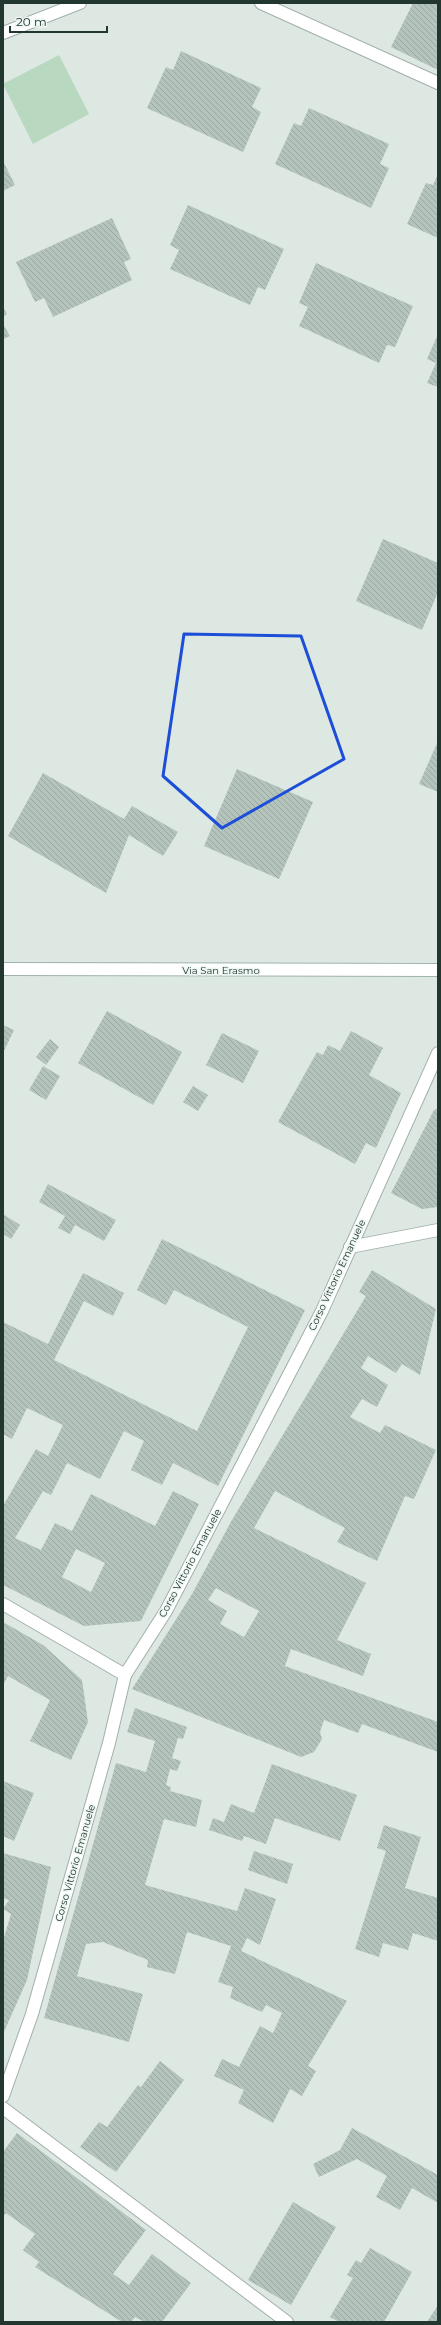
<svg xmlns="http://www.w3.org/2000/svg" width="441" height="2325" font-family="Montserrat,sans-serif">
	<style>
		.pitch { fill: #b8d8c0 }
		.building { fill: url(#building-back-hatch); fill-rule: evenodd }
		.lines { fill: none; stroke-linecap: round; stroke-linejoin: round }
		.street-casing { stroke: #a2afaa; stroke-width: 14 }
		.secondary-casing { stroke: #9eb3ab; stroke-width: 14 }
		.street { stroke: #fff; stroke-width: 12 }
		.secondary { stroke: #fff; stroke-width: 12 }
		.marked { fill: none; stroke: #1d4ed8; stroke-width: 3; stroke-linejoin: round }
		.labels { text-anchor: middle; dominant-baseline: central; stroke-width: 3; stroke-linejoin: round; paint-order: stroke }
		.street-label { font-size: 10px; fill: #213730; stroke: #eef6f2 }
	</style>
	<defs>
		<pattern id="building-back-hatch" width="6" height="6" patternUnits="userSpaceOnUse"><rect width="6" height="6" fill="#b4c3bc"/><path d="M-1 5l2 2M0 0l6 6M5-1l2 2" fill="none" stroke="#9aa8a2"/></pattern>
	</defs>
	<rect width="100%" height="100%" fill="#dee8e3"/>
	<polygon class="pitch" points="59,55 89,114 33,144 3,84"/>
	<g class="building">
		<polygon points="413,3 438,3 438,70 391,47"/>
		<polygon points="181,51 261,88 252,107 261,112 243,152 147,108 166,67 173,70"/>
		<polygon points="309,108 389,144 380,164 389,168 371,208 275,164 294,123 301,126"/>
		<polygon points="3,161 15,185 3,191"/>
		<polygon points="438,174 438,238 407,224 426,183 433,185"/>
		<polygon points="188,205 284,249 265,290 258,287 250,305 170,269 179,250 170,245"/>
		<polygon points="112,218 131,259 124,262 132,280 53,317 44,298 35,302 16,262"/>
		<polygon points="316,263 413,306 395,347 387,345 379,363 299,326 308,307 299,303"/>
		<polygon points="3,307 7,314 3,317"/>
		<polygon points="3,324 10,336 3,339"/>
		<polygon points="438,334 438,387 427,383 436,363 427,359"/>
		<polygon points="383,539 438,563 438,592 422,630 356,601"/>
		<polygon points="438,741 438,792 419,784"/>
		<polygon points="237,769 313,802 279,879 204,846"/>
		<polygon points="43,773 124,819 132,806 178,832 163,856 129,835 106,893 8,836"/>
		<polygon points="107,1011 182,1052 153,1105 78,1063"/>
		<polygon points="3,1025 14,1030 3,1053"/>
		<polygon points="351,1031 383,1048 369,1075 401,1093 376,1148 366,1143 355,1164 278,1122 317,1052 323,1055 328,1045 340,1051"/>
		<polygon points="222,1033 259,1051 243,1083 206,1065"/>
		<polygon points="50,1039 59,1047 46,1065 36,1057"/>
		<polygon points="43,1066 60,1076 46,1100 29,1090"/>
		<polygon points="193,1086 208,1095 198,1111 183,1102"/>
		<polygon points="438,1108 438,1207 422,1209 391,1193 434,1110"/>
		<polygon points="48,1184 116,1220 104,1241 75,1225 70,1234 58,1228 65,1216 39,1202"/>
		<polygon points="3,1214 20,1225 11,1239 3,1234"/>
		<path d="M 162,1239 L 305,1310 L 218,1486 L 173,1463 L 162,1485 L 131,1470 L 144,1441 L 124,1431 L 100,1479 L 67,1463 L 51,1495 L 43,1491 L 15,1538 L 41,1550 L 55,1523 L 72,1531 L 91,1494 L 155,1526 L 173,1491 L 199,1504 L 141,1621 L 84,1626 L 3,1585 L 3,1506 L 36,1449 L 48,1456 L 63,1425 L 27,1408 L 12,1439 L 3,1434 L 3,1322 L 48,1344 L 83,1273 L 124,1293 L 113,1316 L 84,1301 L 54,1360 L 197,1431 L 248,1327 L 174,1290 L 166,1305 L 137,1290 ZM 76,1549 L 105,1563 L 91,1592 L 62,1577 Z"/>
		<path d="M 372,1270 L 436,1309 L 420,1375 L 402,1364 L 396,1373 L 368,1356 L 361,1368 L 388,1385 L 377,1407 L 362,1399 L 350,1417 L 380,1433 L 385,1425 L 436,1450 L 414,1499 L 405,1496 L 377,1561 L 337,1542 L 345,1528 L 275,1491 L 254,1528 L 366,1583 L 337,1640 L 371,1654 L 363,1676 L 291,1649 L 285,1666 L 438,1722 L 438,1752 L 362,1724 L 358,1733 L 324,1720 L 320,1732 L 322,1739 L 314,1752 L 301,1757 L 132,1689 L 192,1594 L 232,1520 L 366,1296 L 359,1292 ZM 216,1588 L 259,1611 L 244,1637 L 220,1624 L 227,1611 L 208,1600 Z"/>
		<polygon points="3,1622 43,1645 82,1680 88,1722 71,1760 30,1741 50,1700 8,1676 3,1685"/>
		<polygon points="135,1708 187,1727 183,1739 178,1738 172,1758 181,1761 177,1771 170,1769 166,1785 171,1787 170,1791 202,1800 196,1827 164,1819 145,1885 237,1911 245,1888 276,1899 260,1945 247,1938 241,1951 347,2001 308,2066 316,2071 302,2096 290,2089 273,2123 238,2103 244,2090 214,2076 222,2059 239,2067 260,2026 273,2033 282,2013 266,2005 262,2012 230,1998 233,1987 218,1982 231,1946 187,1932 175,1974 147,1967 148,1960 103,1942 86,1944 77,1976 143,1994 129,2042 44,2018 116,1763 146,1772 155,1741 127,1732"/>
		<polygon points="272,1764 357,1795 340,1841 275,1818 266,1844 244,1836 242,1841 209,1830 213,1818 224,1822 231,1804 254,1813"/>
		<polygon points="3,1781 34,1793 14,1841 3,1836"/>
		<polygon points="384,1825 421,1837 405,1888 438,1898 438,1941 413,1933 408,1950 383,1943 379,1957 355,1949 386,1851 377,1848"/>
		<polygon points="254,1851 293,1864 287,1884 248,1870"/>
		<polygon points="3,1853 51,1867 27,1980 3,2034 3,1941 11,1914 3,1909 9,1900 3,1898"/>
		<polygon points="160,2061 184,2080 116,2172 80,2147 99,2122 107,2127 138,2085 141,2087"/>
		<polygon points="352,2128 438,2175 438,2203 412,2188 400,2210 376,2197 387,2176 357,2159 319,2177 313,2164 340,2150"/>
		<polygon points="17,2133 146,2230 113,2274 129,2285 152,2254 191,2283 162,2322 145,2322 135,2317 131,2322 122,2322 35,2267 39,2262 23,2250 35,2234 6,2213 3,2217 3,2152"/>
		<polygon points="293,2202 336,2227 291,2305 248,2280"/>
		<polygon points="370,2248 412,2272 384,2322 339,2322 330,2317 353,2278 347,2275 356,2260 361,2263"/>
		<polygon points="438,2305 438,2322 427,2322"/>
	</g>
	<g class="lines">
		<g class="street-casing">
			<g id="street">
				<polyline points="261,3 438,83"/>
				<polyline points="3,33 80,3"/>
				<polyline points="350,1247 438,1230"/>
				<polyline points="3,1604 125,1675"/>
				<polyline points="3,2096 32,2014 109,1743 125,1675 166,1611 322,1311 438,1053"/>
				<polyline points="3,2108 287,2322"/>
			</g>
		</g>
		<g class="secondary-casing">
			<polyline id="secondary" points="3,969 438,970"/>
		</g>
		<use href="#street" class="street"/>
		<use href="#secondary" class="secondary"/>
	</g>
	<path class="marked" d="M 184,634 L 301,636 L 344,759 L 222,828 L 163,776 Z"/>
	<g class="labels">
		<g class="street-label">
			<text x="221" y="970">Via San Erasmo</text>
			<text transform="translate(337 1275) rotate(-65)">Corso Vittorio Emanuele</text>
			<text transform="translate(190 1563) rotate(-62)">Corso Vittorio Emanuele</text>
			<text transform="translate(75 1863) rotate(-74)">Corso Vittorio Emanuele</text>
		</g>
	</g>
	<rect width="441" height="2325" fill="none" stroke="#213730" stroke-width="8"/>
	<path d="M10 26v6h97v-6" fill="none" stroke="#213730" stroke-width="2"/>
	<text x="16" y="26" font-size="12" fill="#213730" stroke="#eef6f2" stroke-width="3" paint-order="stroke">20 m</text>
</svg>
